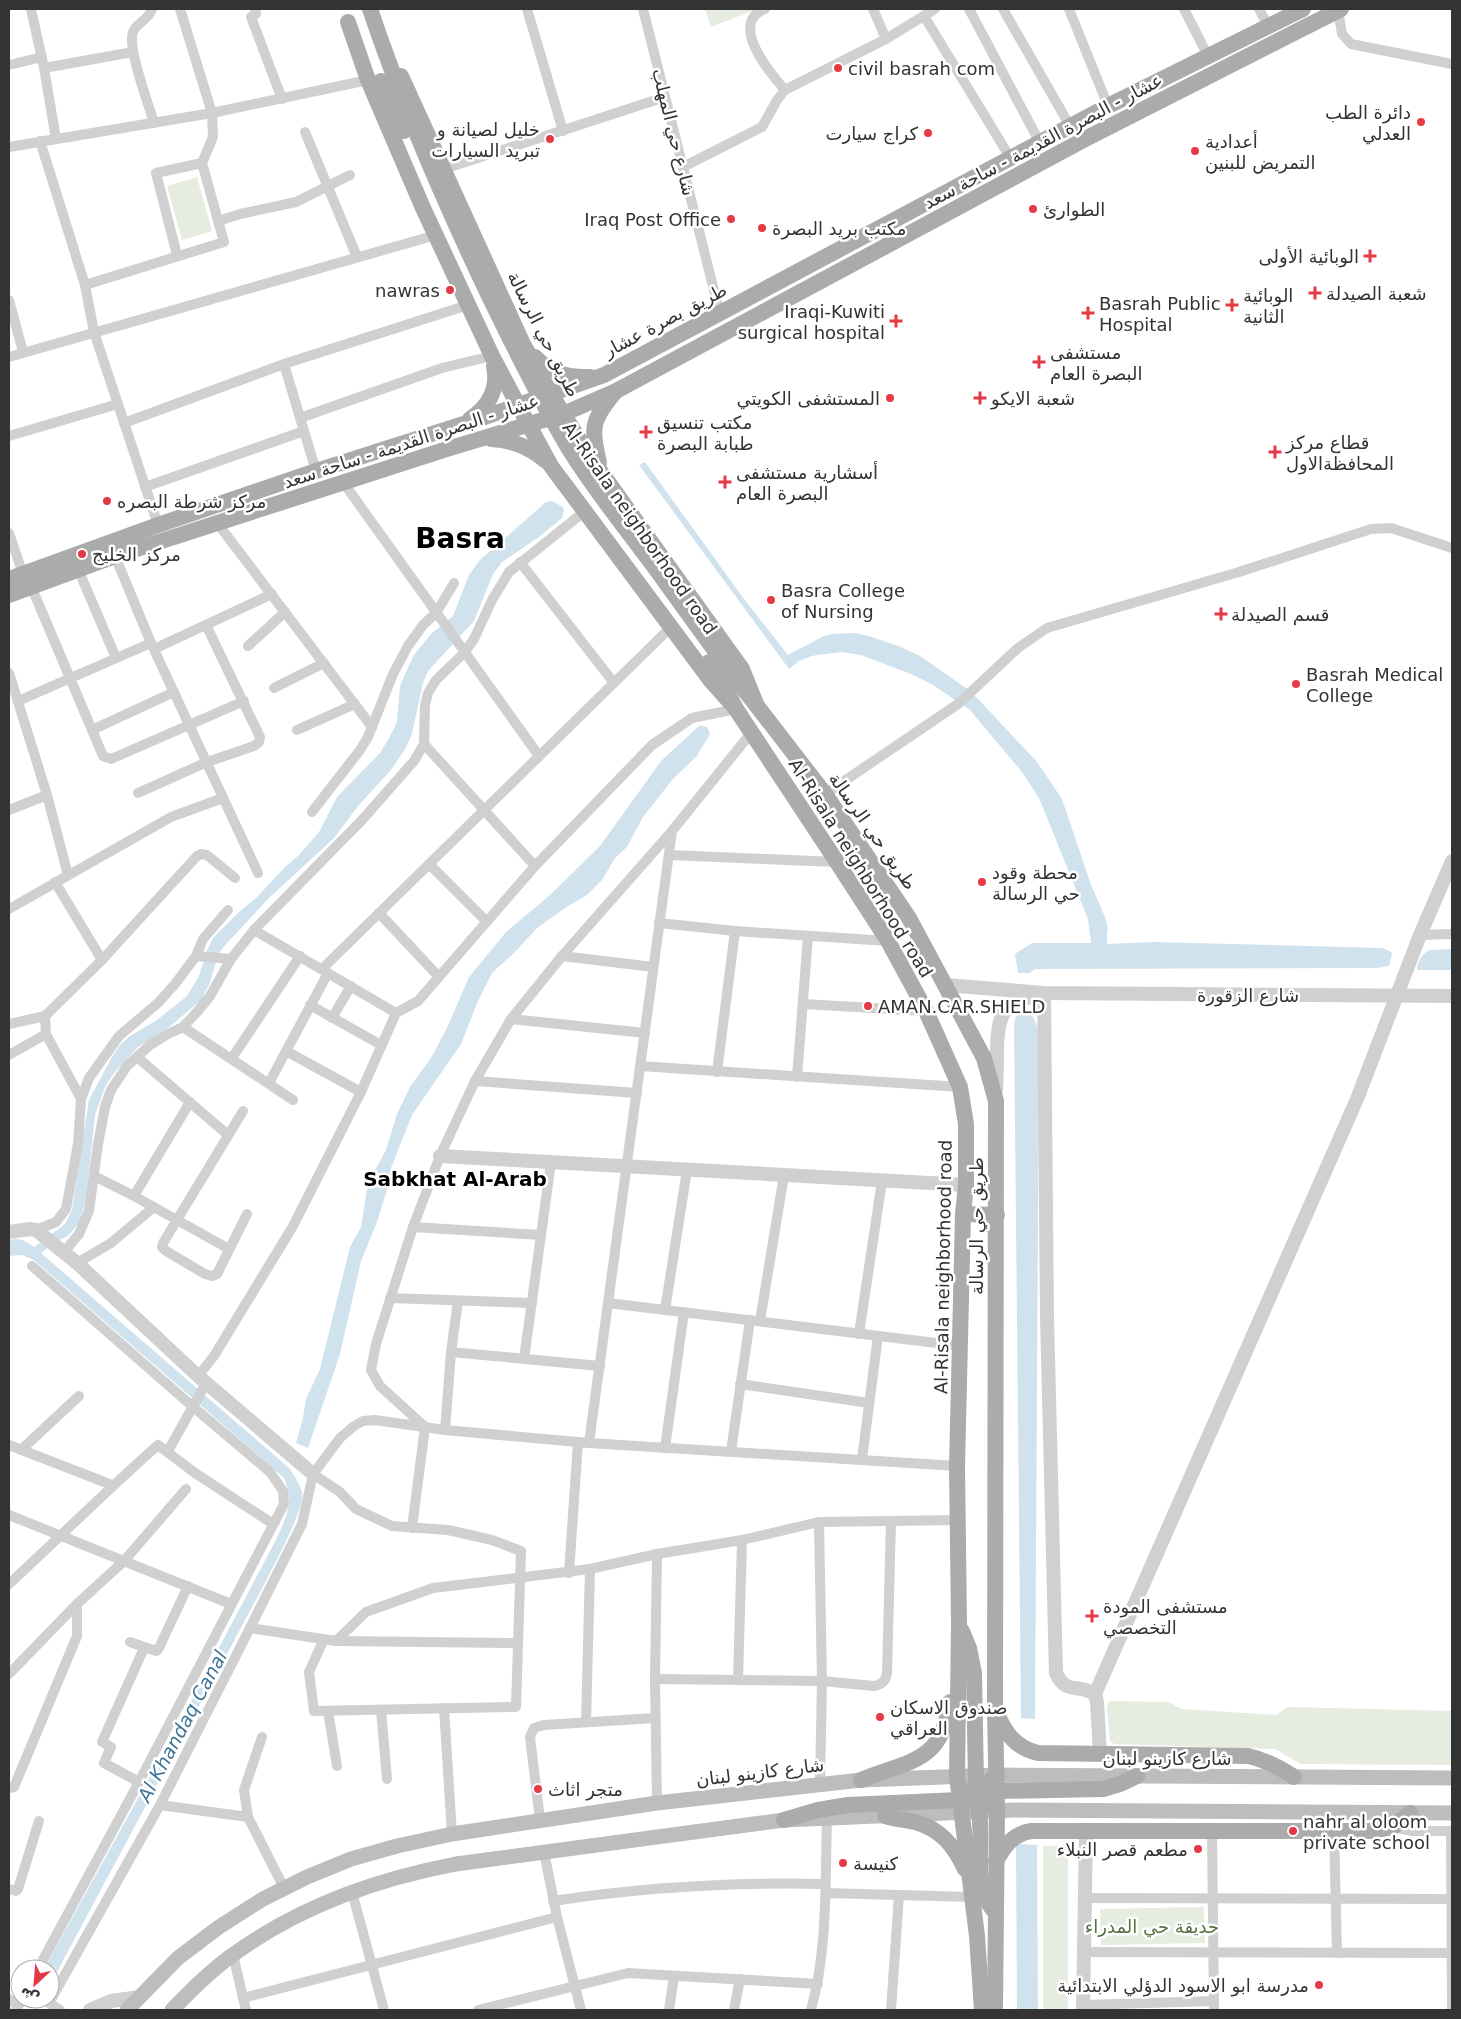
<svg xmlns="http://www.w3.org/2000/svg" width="1461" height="2019" font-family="'DejaVu Sans','Noto Sans Arabic',sans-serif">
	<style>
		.green { fill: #e6ecdf }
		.water { fill: #cfe2ee }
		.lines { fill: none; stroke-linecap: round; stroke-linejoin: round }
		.minor { stroke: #d0d0d0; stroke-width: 10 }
		.tertiary { stroke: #d0d0d0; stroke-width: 14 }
		.secondary { stroke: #bdbdbd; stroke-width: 15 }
		.primary { stroke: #ababab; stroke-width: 16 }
		.primary-bridge { stroke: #ababab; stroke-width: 16 }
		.poi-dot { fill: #e63946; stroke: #fff; stroke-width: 2 }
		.labels { text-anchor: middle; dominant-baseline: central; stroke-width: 5; stroke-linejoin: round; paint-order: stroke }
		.poi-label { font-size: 18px; fill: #333; stroke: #fff; text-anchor: start }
		.street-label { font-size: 18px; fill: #333; stroke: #fff }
		.park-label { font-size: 18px; fill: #56703f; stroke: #fff }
		.water-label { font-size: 19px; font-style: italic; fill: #3f7597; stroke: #fff }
		.quarter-label { font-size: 20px; font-weight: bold; fill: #000; stroke: #fff }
		.town-label { font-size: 28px; font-weight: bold; fill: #000; stroke: #fff }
	</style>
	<rect width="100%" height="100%" fill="#fff"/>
	<g class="green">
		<polygon points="705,9 757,9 711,27"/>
		<polygon points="197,177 212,231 182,240 167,186"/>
		<polygon points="1109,1701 1169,1702 1181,1709 1277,1715 1287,1707 1452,1711 1452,1765 1301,1764 1275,1749 1115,1744 1110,1742 1107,1708"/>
		<polygon points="1068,1845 1068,2010 1043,2010 1043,1846"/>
		<polygon points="1204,1907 1205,1943 1101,1945 1100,1909"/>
	</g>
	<g class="water">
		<polygon points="645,462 744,599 788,655 822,637 832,634 854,633 869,636 901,647 920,656 966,688 979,700 1037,762 1062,799 1090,882 1105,917 1108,928 1107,932 1107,944 1154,942 1382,948 1390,951 1392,954 1389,966 1377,968 1035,969 1030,973 1018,973 1015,954 1032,943 1091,943 1088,919 1039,798 1022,772 970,710 933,685 911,674 861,655 841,652 811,656 799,661 789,669 639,465"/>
		<path d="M 552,501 L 563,507 L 564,510 L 562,518 L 539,537 L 502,562 L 493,574 L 474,621 L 428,671 L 423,683 L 412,734 L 405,749 L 391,770 L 358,806 L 334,838 L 269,898 L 227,943 L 219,953 L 209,985 L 201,1000 L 167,1029 L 138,1047 L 114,1073 L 105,1087 L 95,1115 L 86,1199 L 80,1222 L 68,1236 L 54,1243 L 41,1253 L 289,1468 C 294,1475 300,1484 302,1492 C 305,1509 275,1562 267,1579 L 50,1985 L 50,1969 L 44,1969 L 174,1733 L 277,1538 C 287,1515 294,1502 284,1478 L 34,1260 L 22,1255 L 9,1256 L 9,1240 C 19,1237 26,1241 34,1247 L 65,1224 L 72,1210 L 89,1100 L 112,1057 L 120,1045 L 130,1036 L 157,1020 L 187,996 L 199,976 L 207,950 L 213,938 L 238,913 L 258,896 L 286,866 L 299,855 L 319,832 L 337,797 L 380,753 L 389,738 L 397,722 L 400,686 L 407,670 L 414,655 L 431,634 L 453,616 L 469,575 L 480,560 L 546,502 Z"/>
		<polygon points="700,725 707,727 710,734 697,756 673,779 643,817 627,847 615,858 602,880 587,895 568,906 537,928 516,951 492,973 478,1001 461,1044 412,1115 391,1168 390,1180 377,1222 361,1261 340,1354 308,1448 296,1443 303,1418 306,1399 320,1369 350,1247 361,1227 368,1183 386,1150 397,1114 410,1087 431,1058 446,1030 469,977 506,932 550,895 600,846 661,761"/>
		<path d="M 1452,949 L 1452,970 L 1417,970 C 1417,962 1422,954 1429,950 Z"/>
		<path d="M 1022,1012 L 1030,1013 C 1038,1023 1038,1031 1039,1043 L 1035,1719 L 1021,1718 L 1014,1024 L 1016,1016 Z"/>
		<polygon points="1016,1844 1037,1845 1038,2010 1017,2010"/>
	</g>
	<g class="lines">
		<g class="minor">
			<polyline points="31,9 44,68 56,139"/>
			<path d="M 152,9 C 149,20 137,22 133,32 C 127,48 149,105 154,123"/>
			<polyline points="255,9 256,14 251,17 282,99"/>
			<polyline points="527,9 563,131"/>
			<polyline points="643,9 720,314"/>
			<path d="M 765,9 C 728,23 770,73 785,90"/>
			<polyline points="873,9 886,39"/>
			<polyline points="969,9 1040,143"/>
			<polyline points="1003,9 1070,126"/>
			<polyline points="1069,9 1108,106"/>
			<polyline points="1184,9 1208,56"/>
			<polyline points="1259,9 1268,26"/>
			<polyline points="1338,10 1342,34 1351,44 1452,64"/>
			<polyline points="924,16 1011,159"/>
			<polyline points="9,65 42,57"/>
			<polyline points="44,68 133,52"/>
			<polyline points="305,132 357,257"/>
			<polyline points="40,141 85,285 94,332 158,525"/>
			<polyline points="9,147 212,113 368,80"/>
			<polyline points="683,167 762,127 777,100 785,90 886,39 935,9"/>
			<polyline points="444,169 665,97"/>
			<polyline points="218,221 240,214 296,202 350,175"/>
			<polyline points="177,255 156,173 202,163"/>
			<polyline points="85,285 224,242 202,163 213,137 212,113 180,9"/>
			<polyline points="9,300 23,352"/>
			<polyline points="9,357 436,235"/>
			<polyline points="284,364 316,471"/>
			<polyline points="300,418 442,368 492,356"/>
			<polyline points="124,423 284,364 468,305"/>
			<polyline points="9,436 118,404"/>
			<polyline points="343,482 539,756"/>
			<polyline points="145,487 304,431"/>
			<polyline points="218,524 372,727"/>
			<polyline points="9,533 23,574"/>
			<polyline points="115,556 151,643 258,873"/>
			<polyline points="520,562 614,683"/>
			<polyline points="78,569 116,658"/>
			<polyline points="31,586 103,756 111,759 244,701"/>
			<polyline points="248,646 285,612"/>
			<polyline points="154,649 272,594"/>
			<polyline points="9,673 47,795 68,875"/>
			<polyline points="274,688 324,663"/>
			<polyline points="18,701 151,643"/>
			<polyline points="92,730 174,692"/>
			<polyline points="297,730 355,704"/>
			<polyline points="424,744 535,866"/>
			<polyline points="138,793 207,762 254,746 259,742 260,737 206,625"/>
			<polyline points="825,794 958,704 1018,648 1047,628 1239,572 1371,529 1391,528 1452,548"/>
			<polyline points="9,810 47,795"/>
			<polyline points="312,812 360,750 368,737 393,674 408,646 423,625 436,613 454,583"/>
			<polyline points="669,855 837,862"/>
			<polyline points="429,864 486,921"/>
			<polyline points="55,882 102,960"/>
			<polyline points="9,909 171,817 223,798"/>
			<polyline points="379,913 439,977"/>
			<polyline points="659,923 735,931 888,941"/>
			<polyline points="254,930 396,1013"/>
			<polyline points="1420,935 1452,934"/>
			<polyline points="196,956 231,959"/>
			<polyline points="562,956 653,967"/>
			<polyline points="322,969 670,628"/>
			<polyline points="803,1004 926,1011"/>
			<polyline points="310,1005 381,1045"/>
			<polyline points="45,1016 46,1034 81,1099"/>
			<polyline points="332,1018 351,986"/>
			<polyline points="511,1019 645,1033"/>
			<polyline points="9,1024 45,1016 102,960 197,856 201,854 207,855 235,878"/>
			<polyline points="183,1027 293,1100"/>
			<polyline points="286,1051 361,1092"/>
			<polyline points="9,1055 46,1034"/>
			<polyline points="137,1057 228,1135"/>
			<polyline points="232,1058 300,956"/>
			<polyline points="640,1066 960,1087"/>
			<polyline points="717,1072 735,931"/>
			<polyline points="797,1077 808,936"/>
			<polyline points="475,1081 637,1093"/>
			<polyline points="269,1083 328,973"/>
			<polyline points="243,1111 163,1243 162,1247 166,1251 205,1274 212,1276 217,1274 247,1214"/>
			<polyline points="94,1176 134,1196 229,1249"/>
			<polyline points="134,1196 190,1102"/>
			<polyline points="413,1227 541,1235"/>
			<polyline points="36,1230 56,1222 66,1209 78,1144 81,1099 89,1078 119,1036 159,1002 175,984 196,956 203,939 228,910"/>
			<polyline points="64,1252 79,1234 89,1211 98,1144 105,1107 111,1090 127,1066 150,1045 168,1034 183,1027 197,1012 210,996 231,959 254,930 363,819 414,761 424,744 425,705 428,693 436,680 464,653 474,639 492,600 509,572 585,511"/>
			<polyline points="77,1263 111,1243 154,1207"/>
			<polyline points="32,1266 192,1406 270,1472 283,1491 284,1504 139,1782 38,1969"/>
			<polyline points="390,1298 532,1303"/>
			<polyline points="608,1303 961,1346"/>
			<polyline points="665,1310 687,1170"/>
			<polyline points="760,1321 784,1175"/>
			<polyline points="859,1334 882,1181"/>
			<polyline points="451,1352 600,1366"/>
			<polyline points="524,1359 551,1162"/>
			<polyline points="198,1376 214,1356 293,1226 361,1092 396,1013 418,1001 535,866 652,745 692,718 736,709"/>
			<polyline points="740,1384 869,1403"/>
			<polyline points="445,1430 451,1352 458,1301"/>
			<polyline points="589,1443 672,831"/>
			<polyline points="9,1445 112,1485"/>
			<polyline points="665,1448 684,1312"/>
			<polyline points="21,1450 79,1396"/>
			<polyline points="168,1451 206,1383"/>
			<polyline points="731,1451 750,1320"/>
			<polyline points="862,1459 878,1336"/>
			<polyline points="313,1474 340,1492 356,1509 392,1526 448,1530 492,1540 521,1551 516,1707 314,1711 309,1672 324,1639"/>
			<polyline points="9,1515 231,1604"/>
			<polyline points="819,1522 822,1681 820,1783"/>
			<polyline points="412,1528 425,1427 380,1386 371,1370 376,1344 413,1227 440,1156 475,1081 511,1019 562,956 672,831 751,733"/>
			<polyline points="569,1573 578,1442"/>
			<path d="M 9,1584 C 59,1538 107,1490 158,1445 L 195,1473 L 273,1524"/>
			<polyline points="250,1628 336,1641 517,1643"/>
			<polyline points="336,1641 366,1612 433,1588 590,1569 657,1554 742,1540 819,1522 957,1520"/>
			<polyline points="130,1642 156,1651 158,1650 188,1586"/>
			<polyline points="9,1674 77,1604 124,1561 186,1489"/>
			<path d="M 655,1679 L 822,1681 L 874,1686 C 881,1685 886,1681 887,1673 L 891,1521"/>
			<polyline points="738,1680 742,1540"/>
			<polyline points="444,1708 452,1834"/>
			<polyline points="381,1710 387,1779"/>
			<polyline points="328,1711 337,1766"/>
			<polyline points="586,1722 590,1569"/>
			<polyline points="262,1737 244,1790 248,1817 284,1888"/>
			<polyline points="139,1782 104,1763 111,1747 102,1742 144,1648"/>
			<polyline points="9,1788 14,1787 77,1636 77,1604"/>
			<polyline points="657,1803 655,1679 657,1554"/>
			<polyline points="160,1805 248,1817"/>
			<polyline points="540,1820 530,1737 534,1728 544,1725 655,1718"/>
			<polyline points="1393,1827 1412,1831 1452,1831"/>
			<polyline points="1212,1831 1214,2010"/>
			<polyline points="1334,1831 1337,1953"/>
			<polyline points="1451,1831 1452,2010"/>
			<polyline points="544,1852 557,1917 581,2010"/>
			<polyline points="9,1889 16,1891 18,1889 39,1821"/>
			<polyline points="352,1892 384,2010"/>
			<polyline points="826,1893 972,1897"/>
			<polyline points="1086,1898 1452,1899"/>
			<path d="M 553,1901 C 644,1887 733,1882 825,1884"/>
			<polyline points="1084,1952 1452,1953"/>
			<polyline points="233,1955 246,2010"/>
			<polyline points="243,1998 557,1917"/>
			<polyline points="9,1999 18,2006"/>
			<polyline points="1083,2005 1214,2001"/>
			<polyline points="16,2010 22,1999"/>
			<polyline points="60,2010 49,2003 160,1805 250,1628 302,1524 313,1474 340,1438 354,1426 363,1421 375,1420 445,1430 589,1443 957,1466"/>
			<polyline points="478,2010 628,1973 818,1984"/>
			<polyline points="669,2010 674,1976"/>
			<polyline points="734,2010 740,1979"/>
			<path d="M 811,2010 C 828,1949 825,1882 827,1819"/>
			<polyline points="891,2010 899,1895"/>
		</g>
		<g class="tertiary">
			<polyline points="946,985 1044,993 1452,996"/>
			<path d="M 1044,993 L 1047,1317 L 1056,1673 C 1066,1695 1077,1683 1095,1694 L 1097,1702 L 1100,1754"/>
			<path d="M 996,1090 C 997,1077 997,1064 997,1050 C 998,1018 1000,1004 1035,996"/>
			<polyline points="440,1156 966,1185"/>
			<polyline points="9,1232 30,1229 36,1230 77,1263 198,1376 313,1474"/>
			<polyline points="1095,1694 1357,1099 1420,935 1452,861"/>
			<polyline points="90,2010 111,2001 140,1997"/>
			<polyline points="1083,2010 1086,1832"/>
		</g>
		<g class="secondary">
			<polyline points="127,2010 178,1958 219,1927 263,1899 307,1877 351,1859 397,1846 452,1834 657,1803 861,1780 997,1775 1452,1778"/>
			<path d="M 172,2010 C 191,1990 211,1970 234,1954 C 300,1906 377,1879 456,1864 L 784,1820 L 1015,1810 L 1452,1813"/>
		</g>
		<g class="primary">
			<polyline points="348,22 368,80 423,208 492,356 518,405 551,466 711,681 736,709 837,862 888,941 926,1011 960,1087 966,1124 966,1185 963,1214 957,1466 959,1624 957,1776 977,1936 982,2010"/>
			<polyline points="401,76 523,344 551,394 588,454 742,669 757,706 825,794 909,918 984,1058 996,1101 995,1710 997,1811 995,2010"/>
			<path d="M 535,357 C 550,373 568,378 590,377"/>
			<path d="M 470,419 C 489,407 499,388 494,366"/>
			<path d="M 491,439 C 513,440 529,447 546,461"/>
			<path d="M 599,463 C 591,426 591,422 615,392"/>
			<polyline points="9,579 158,525 316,471 482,418 604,375 1108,106 1303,9"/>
			<polyline points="9,595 115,556 447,449 563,414 616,391 1089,137 1341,9"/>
			<polyline points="963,1214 997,1215"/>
			<polyline points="962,1631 969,1648 974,1673 976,1783 984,1801 997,1811"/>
			<path d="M 997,1714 C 1006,1734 1016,1748 1038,1753 L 1248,1756 C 1266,1760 1279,1767 1294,1777"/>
			<path d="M 861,1780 C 910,1760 942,1763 950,1702"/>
			<path d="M 971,1790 C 989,1821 974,1858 983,1891 C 985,1898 989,1905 994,1911"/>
			<polyline points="988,1794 997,1791 1103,1789 1120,1784 1137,1776"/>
			<path d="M 885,1816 C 895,1819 905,1820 915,1822 C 941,1829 954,1846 965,1869"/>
			<polyline points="784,1820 818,1810 848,1805 959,1800 978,1791 997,1775"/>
			<path d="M 996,1861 C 1005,1845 1013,1834 1031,1831 L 1372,1831 L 1393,1827 L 1410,1813"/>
		</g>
		<g class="primary-bridge">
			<path d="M 370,9 C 401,101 439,190 480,277 C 508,336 536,393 569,449 C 598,496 634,538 666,583 C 696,624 725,666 757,706"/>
			<polyline points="381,81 404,131"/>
			<polyline points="709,662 719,676 736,709"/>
		</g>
	</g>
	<g class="poi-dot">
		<circle cx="838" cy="68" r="5"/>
		<circle cx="1421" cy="122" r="5"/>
		<circle cx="928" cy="133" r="5"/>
		<circle cx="550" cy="139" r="5"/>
		<circle cx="1195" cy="151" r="5"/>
		<circle cx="1033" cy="209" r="5"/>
		<circle cx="731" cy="219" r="5"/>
		<circle cx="762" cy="228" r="5"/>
		<path d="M1367.5 248.5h5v5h5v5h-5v5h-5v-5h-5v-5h5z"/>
		<circle cx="450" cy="290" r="5"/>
		<path d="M1312.5 285.5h5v5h5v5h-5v5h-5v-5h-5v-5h5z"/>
		<path d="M1229.5 297.5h5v5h5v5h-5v5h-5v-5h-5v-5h5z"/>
		<path d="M1085.5 305.5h5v5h5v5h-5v5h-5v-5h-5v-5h5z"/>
		<path d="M893.5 313.5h5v5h5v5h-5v5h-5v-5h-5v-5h5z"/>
		<path d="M1036.5 354.5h5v5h5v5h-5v5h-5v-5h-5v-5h5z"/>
		<circle cx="890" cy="398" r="5"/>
		<path d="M977.5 390.5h5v5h5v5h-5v5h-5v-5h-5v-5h5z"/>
		<path d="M643.5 424.5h5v5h5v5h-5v5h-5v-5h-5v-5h5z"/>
		<path d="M1272.5 444.5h5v5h5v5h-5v5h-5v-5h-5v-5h5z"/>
		<path d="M722.5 474.5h5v5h5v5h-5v5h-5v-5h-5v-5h5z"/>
		<circle cx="107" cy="501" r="5"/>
		<circle cx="82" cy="554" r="5"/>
		<circle cx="771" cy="600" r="5"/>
		<path d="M1218.5 606.5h5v5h5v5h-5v5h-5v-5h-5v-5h5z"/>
		<circle cx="1296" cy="684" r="5"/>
		<circle cx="982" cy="882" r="5"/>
		<circle cx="868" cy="1006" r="5"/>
		<path d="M1089.5 1608.5h5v5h5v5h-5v5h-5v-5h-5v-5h5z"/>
		<circle cx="880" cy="1717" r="5"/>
		<circle cx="538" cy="1789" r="5"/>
		<circle cx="1293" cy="1831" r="5"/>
		<circle cx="1198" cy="1849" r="5"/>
		<circle cx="843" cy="1863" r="5"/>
		<circle cx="1319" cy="1985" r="5"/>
	</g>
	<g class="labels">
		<g class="poi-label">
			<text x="848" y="68">civil basrah com</text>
			<text x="1411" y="112" text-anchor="end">دائرة الطب<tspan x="1411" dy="21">العدلي</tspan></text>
			<text x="540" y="129" text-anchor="end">خليل لصيانة و<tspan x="540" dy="21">تبريد السيارات</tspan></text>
			<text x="918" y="133" text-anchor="end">كراج سيارت</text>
			<text x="1205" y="141">أعدادية<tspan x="1205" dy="21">التمريض للبنين</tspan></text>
			<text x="1043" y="209">الطوارئ</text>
			<text x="721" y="219" text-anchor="end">Iraq Post Office</text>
			<text x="772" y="228">مكتب بريد البصرة</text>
			<text x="1359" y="256" text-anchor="end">الوبائية الأولى</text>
			<text x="440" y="290" text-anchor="end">nawras</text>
			<text x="1326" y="293">شعبة الصيدلة</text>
			<text x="1243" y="295">الوبائية<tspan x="1243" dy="21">الثانية</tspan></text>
			<text x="1099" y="303">Basrah Public<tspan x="1099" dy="21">Hospital</tspan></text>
			<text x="885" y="311" text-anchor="end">Iraqi-Kuwiti<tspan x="885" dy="21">surgical hospital</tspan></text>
			<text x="1050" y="352">مستشفى<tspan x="1050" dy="21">البصرة العام</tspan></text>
			<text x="880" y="398" text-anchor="end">المستشفى الكويتي</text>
			<text x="991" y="398">شعبة الايكو</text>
			<text x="657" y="422">مكتب تنسيق<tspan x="657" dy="21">طبابة البصرة</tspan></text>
			<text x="1286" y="442">قطاع مركز<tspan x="1286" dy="21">المحافظةالاول</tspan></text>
			<text x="736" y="472">أسشارية مستشفى<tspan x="736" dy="21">البصرة العام</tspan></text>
			<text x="117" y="501">مركز شرطة البصره</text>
			<text x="92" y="554">مركز الخليج</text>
			<text x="781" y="590">Basra College<tspan x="781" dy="21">of Nursing</tspan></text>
			<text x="1231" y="614">قسم الصيدلة</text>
			<text x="1306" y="674">Basrah Medical<tspan x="1306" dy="21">College</tspan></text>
			<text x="992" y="872">محطة وقود<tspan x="992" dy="21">حي الرسالة</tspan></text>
			<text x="878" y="1006">AMAN.CAR.SHIELD</text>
			<text x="1103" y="1606">مستشفى المودة<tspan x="1103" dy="21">التخصصي</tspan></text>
			<text x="890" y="1707">صندوق الاسكان<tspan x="890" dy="21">العراقي</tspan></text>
			<text x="548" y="1789">متجر اثاث</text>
			<text x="1303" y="1821">nahr al oloom<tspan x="1303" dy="21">private school</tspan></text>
			<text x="1188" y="1849" text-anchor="end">مطعم قصر النبلاء</text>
			<text x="853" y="1863">كنيسة</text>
			<text x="1309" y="1985" text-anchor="end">مدرسة ابو الاسود الدؤلي الابتدائية</text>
		</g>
		<g class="street-label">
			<text transform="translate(674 132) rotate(76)">شارع حي المهلب</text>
			<text transform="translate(1043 141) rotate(-28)">عشار - البصرة القديمة - ساحة سعد</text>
			<text transform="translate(665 320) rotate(-28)">طريق بصرة عشار</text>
			<text transform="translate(544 334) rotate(63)">طريق حي الرسالة</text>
			<text transform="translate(411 441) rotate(-18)">عشار - البصرة القديمة - ساحة سعد</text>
			<text transform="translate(640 528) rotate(55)">Al-Risala neighborhood road</text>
			<text transform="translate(873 831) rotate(55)">طريق حي الرسالة</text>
			<text transform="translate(861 868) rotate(58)">Al-Risala neighborhood road</text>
			<text x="1248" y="995">شارع الزقورة</text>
			<text transform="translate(976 1226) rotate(-90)">طريق حي الرسالة</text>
			<text transform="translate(943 1267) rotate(-89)">Al-Risala neighborhood road</text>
			<text x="1167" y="1758">شارع كازينو لبنان</text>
			<text transform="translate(760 1772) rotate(-7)">شارع كازينو لبنان</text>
		</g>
		<g class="park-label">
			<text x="1152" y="1926">حديقة حي المدراء</text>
		</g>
		<g class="water-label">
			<text transform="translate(182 1726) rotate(-62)">Al Khandaq Canal</text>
		</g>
		<g class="quarter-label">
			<text x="455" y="1179">Sabkhat Al-Arab</text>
		</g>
		<g class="town-label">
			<text x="460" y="538">Basra</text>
		</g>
	</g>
	<rect width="1461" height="2019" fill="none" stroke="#333333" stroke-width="20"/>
	<g transform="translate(35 1984) rotate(206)"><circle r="24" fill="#ffffff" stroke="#adadad"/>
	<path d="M0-4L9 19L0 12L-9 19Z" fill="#e63946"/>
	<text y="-8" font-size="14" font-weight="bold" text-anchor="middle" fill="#333333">ش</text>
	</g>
</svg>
